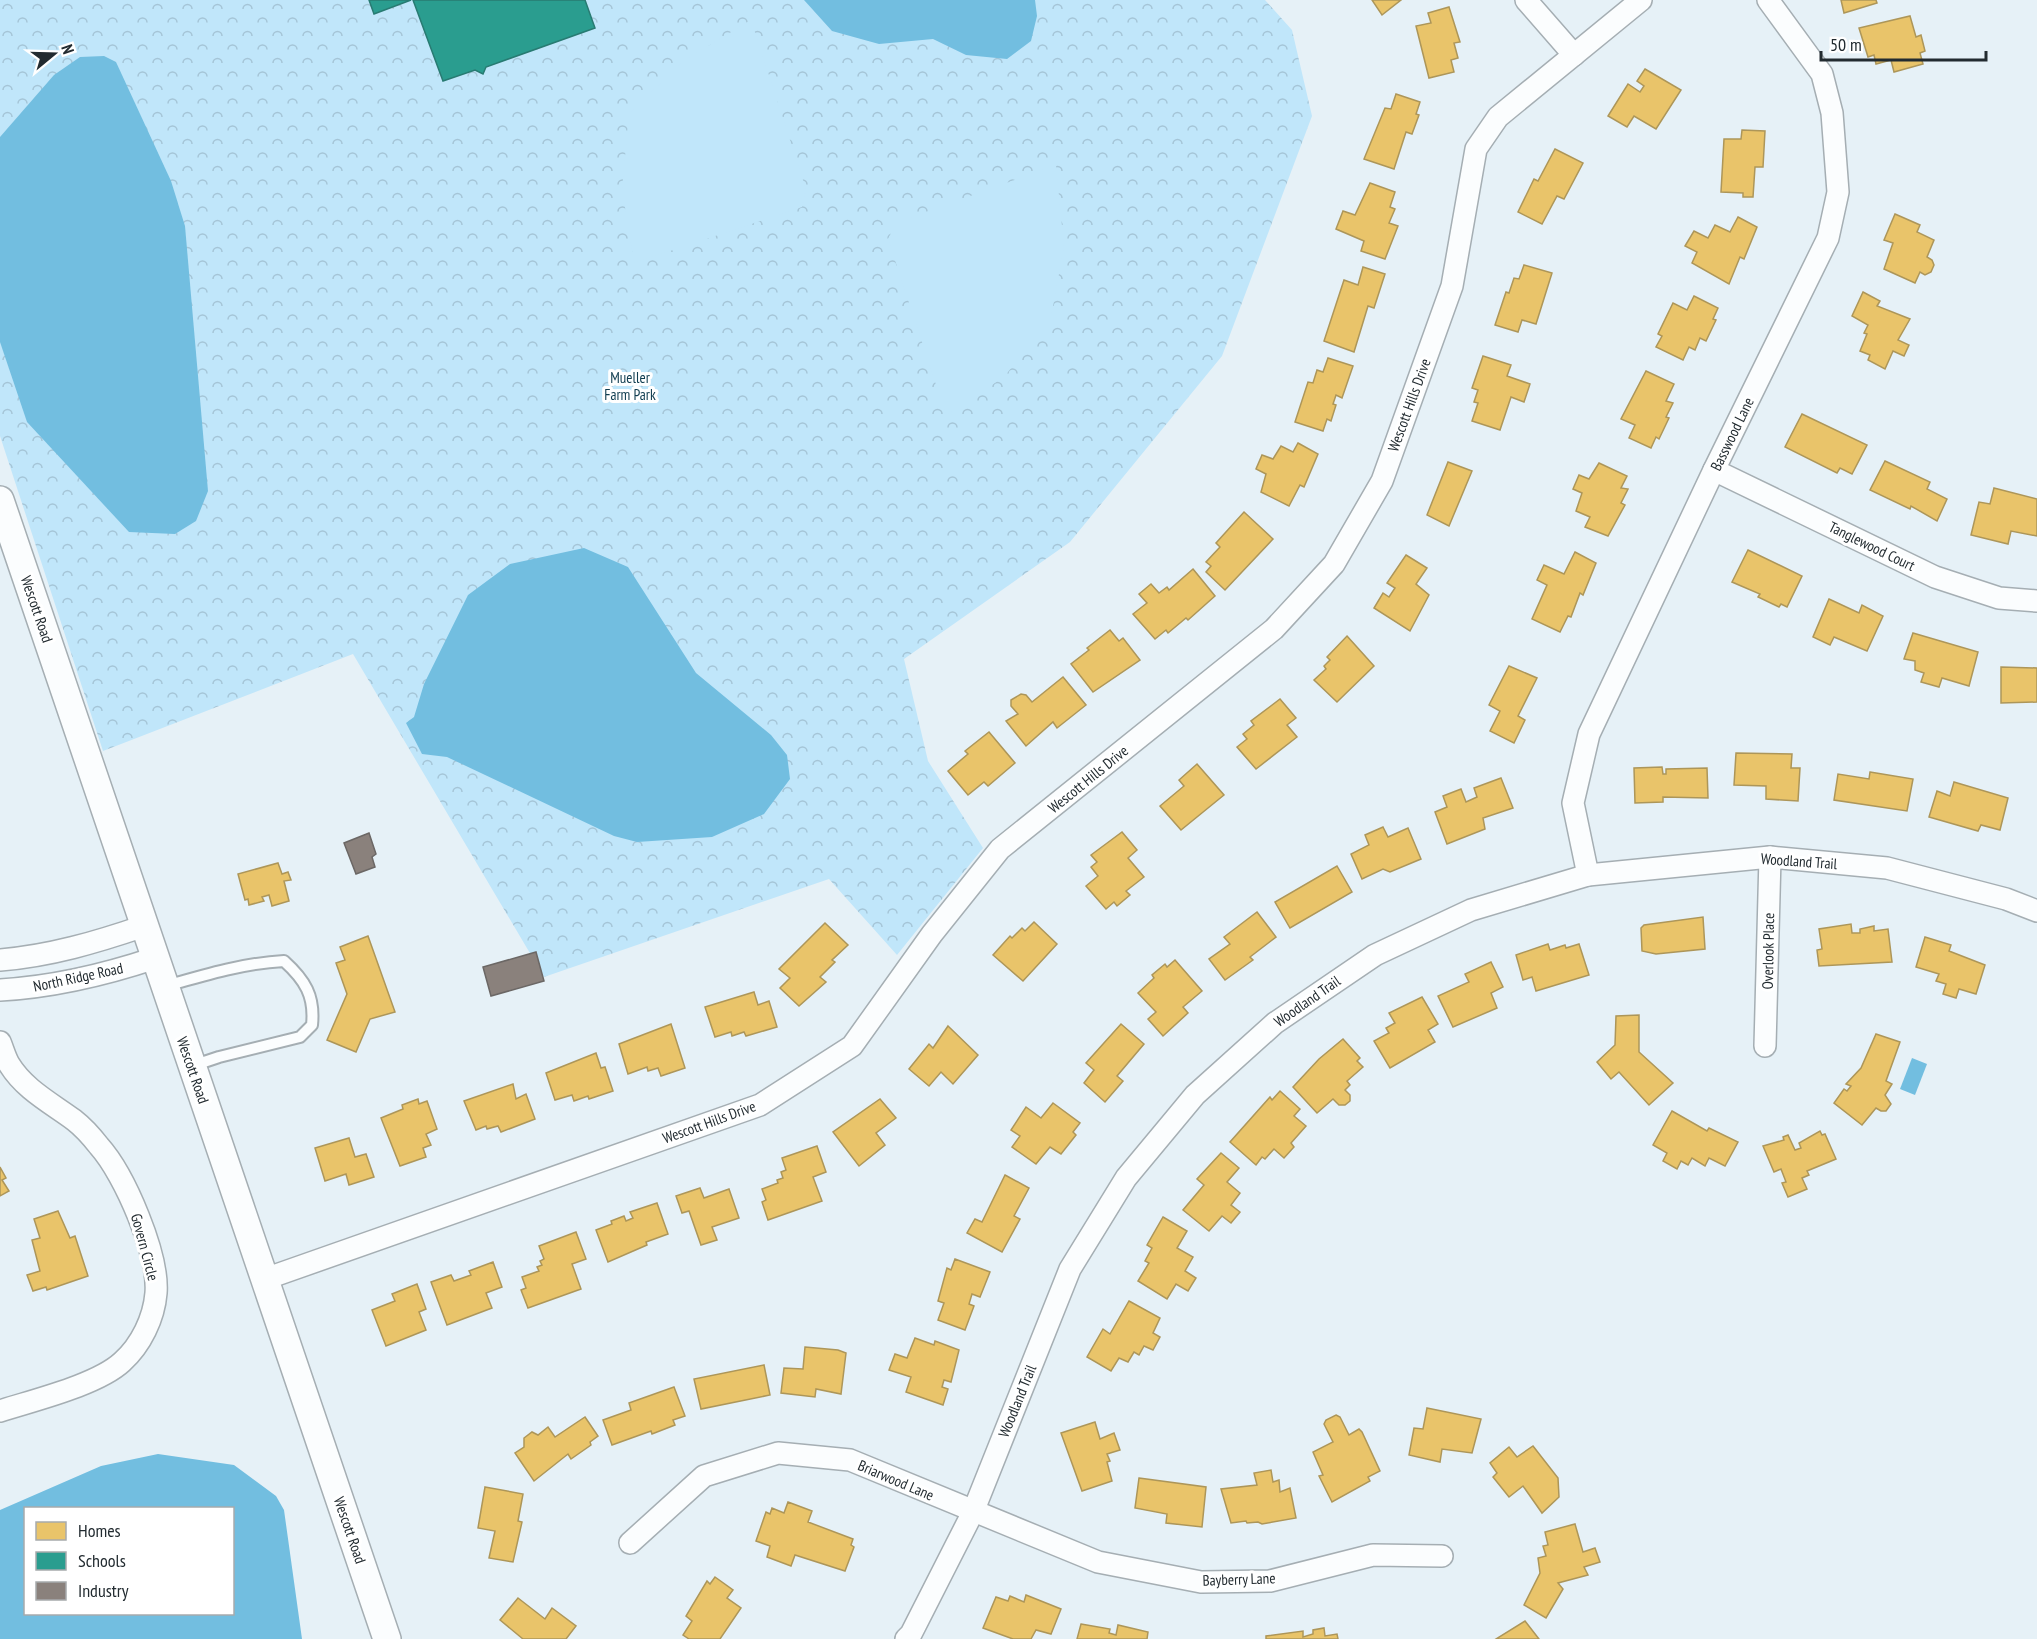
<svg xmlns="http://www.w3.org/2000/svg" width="2037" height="1639" font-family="'PT Sans Narrow',sans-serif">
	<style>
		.park { fill: url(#park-crowns) }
		.pitch { fill: #c0e6fa }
		.water { fill: #72bee0; fill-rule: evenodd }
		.homes { fill: #e9c46a; stroke: #ad9659; stroke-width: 1.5 }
		.schools { fill: #2a9d8f; stroke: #287b72; stroke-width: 1.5 }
		.industry { fill: #8a817c; stroke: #6b6765; stroke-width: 1.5 }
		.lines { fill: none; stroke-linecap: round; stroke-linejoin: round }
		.service-casing { stroke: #a5aeb3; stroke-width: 14 }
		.minor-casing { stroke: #a5aeb3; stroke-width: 24 }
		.tertiary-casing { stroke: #a5aeb3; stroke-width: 30 }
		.service { stroke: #fbfdfe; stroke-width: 10 }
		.minor { stroke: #fbfdfe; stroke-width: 21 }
		.tertiary { stroke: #fbfdfe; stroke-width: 27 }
		.labels { text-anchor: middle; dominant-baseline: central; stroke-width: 6; stroke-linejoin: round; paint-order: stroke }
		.park-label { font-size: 15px; fill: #0f3c4f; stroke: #fff }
		.street-label { font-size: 15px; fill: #222b30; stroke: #fff }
	</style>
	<defs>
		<pattern id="park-crowns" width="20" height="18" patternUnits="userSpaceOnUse" patternTransform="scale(1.5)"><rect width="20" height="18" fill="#c0e6fa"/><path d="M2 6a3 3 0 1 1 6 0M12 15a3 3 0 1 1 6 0" fill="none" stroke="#a5c5d7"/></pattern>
	</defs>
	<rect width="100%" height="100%" fill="#e6f1f7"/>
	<polygon class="park" points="0,0 1265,0 1292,30 1312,116 1222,356 1070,542 904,659 928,761 983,848 897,955 829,879 544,977 353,654 103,751 0,436"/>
	<g class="pitch">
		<polygon points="751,20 806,189 802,207 634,263 622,189 629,114 683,61"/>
		<polygon points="1056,165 1064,247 1051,317 1004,377 946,415 888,239 896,223"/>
	</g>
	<g class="water">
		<polygon points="804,0 1035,0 1037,16 1031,41 1007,59 966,55 933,39 879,44 832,31"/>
		<polygon points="104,56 116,62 171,181 185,226 208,491 196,521 175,534 129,532 27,422 0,342 0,137 54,75 80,57"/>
		<polygon points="584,548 628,567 696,673 771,735 787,755 790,779 764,814 712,837 637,842 614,836 447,757 422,754 406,723 414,717 424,684 468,595 510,564"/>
		<polygon points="1912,1058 1927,1064 1915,1095 1900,1089"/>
		<path d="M 158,1454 L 234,1465 L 276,1496 L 284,1510 L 302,1639 L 0,1639 L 0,1510 L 101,1466 ZM 26,1508 L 232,1508 L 232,1614 L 26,1614 Z"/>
	</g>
	<g class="homes">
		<polygon points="1372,0 1401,0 1382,15"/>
		<polygon points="1841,0 1876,0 1877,3 1844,13"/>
		<polygon points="1449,7 1460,42 1454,43 1458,58 1451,60 1454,72 1429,78 1416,26 1431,23 1428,13"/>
		<polygon points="1910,16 1916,37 1921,35 1925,51 1920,53 1923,64 1894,72 1891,60 1876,64 1874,55 1868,57 1859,28"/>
		<polygon points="1645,69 1681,90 1656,129 1634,116 1627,127 1608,116 1628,84 1640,92 1644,86 1637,81"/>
		<polygon points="1396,94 1420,102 1416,114 1419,115 1412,134 1406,132 1394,169 1364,159 1385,108 1391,109"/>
		<polygon points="1742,130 1765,131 1763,167 1755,167 1753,197 1743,197 1743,193 1721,192 1724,139 1741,139"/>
		<polygon points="1555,149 1583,163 1564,199 1557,196 1542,224 1518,212 1534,179 1538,181"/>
		<polygon points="1370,183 1395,192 1390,207 1395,209 1389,223 1398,226 1385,259 1361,251 1364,241 1336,229 1343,211 1355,215"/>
		<polygon points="1895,214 1920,225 1917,232 1934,240 1927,257 1932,260 1934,265 1931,272 1925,275 1920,272 1915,283 1884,269 1893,243 1884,240"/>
		<polygon points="1738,217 1757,227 1744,259 1740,257 1729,284 1692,263 1697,252 1685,246 1694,231 1708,238 1715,225 1730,232"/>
		<polygon points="1524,265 1552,273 1536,324 1522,320 1518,332 1495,325 1506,292 1509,293 1514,278 1519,279"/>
		<polygon points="1363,267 1385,274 1374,308 1368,306 1354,352 1324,341 1344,280 1358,285"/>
		<polygon points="1863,292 1880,301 1877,306 1910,319 1898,340 1909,345 1904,356 1893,351 1885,369 1868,360 1870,355 1860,351 1867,334 1864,333 1868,325 1852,316"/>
		<polygon points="1694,296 1718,308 1713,319 1716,320 1706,341 1700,338 1695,350 1689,347 1683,360 1656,347 1662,336 1658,334 1673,303 1687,310"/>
		<polygon points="1483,356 1511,365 1507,376 1530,384 1524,402 1511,397 1500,430 1472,421 1478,403 1474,402 1478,390 1472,388"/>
		<polygon points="1328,358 1353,366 1342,398 1336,395 1333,404 1336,405 1331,421 1327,419 1323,431 1295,422 1308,382 1313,383 1317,370 1323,372"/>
		<polygon points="1646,371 1674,384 1666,401 1673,403 1666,417 1669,418 1659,439 1656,437 1651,448 1629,438 1635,425 1621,419"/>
		<polygon points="1802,414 1867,445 1852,474 1840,468 1837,473 1785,447"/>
		<polygon points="1298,443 1318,454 1304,487 1300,485 1289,506 1261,492 1266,474 1256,469 1262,455 1273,459 1281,446 1293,452"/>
		<polygon points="1885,461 1930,482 1927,489 1947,499 1937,521 1911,506 1910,509 1870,490"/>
		<polygon points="1448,462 1472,471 1449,526 1427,515"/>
		<polygon points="1599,463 1627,476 1621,488 1628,489 1621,503 1625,505 1608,536 1585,527 1590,517 1576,511 1582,493 1573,489 1579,475 1589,479"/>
		<polygon points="1994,488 2037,499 2037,536 2011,531 2008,544 1971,535 1979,502 1990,504"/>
		<polygon points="1244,512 1273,539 1225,590 1206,572 1211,566 1206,562 1220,547 1216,543"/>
		<polygon points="1748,550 1802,576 1787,607 1781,604 1779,607 1758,597 1760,594 1732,582"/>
		<polygon points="1575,552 1596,563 1583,595 1580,593 1571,617 1568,616 1560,632 1532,619 1547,585 1537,580 1544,565 1564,574"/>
		<polygon points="1406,555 1427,568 1416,584 1429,595 1410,631 1374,608 1383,593 1389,597 1395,588 1387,583"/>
		<polygon points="1193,569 1215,596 1188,620 1186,618 1168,633 1166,630 1155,639 1133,614 1147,603 1139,594 1151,584 1159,593 1167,587 1169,590"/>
		<polygon points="1829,599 1859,613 1862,605 1883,616 1867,651 1834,637 1830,645 1813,637"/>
		<polygon points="1110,630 1119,641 1123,638 1140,660 1093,692 1071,664 1089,650 1087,648"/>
		<polygon points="1913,633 1978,652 1969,686 1942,678 1939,687 1921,682 1924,673 1915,670 1915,661 1904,659"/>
		<polygon points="1347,636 1374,666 1337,702 1314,680 1326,669 1324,666 1330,660 1327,657"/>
		<polygon points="1509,666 1537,678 1518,716 1525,720 1514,743 1490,731 1500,711 1489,705"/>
		<polygon points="2001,667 2037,668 2037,702 2001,703"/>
		<polygon points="1063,677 1086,705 1057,728 1053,722 1026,746 1006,721 1018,714 1011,706 1011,700 1021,694 1026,695 1032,702"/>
		<polygon points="1280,699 1296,718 1287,725 1297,737 1256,769 1237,747 1247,739 1243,734 1254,725 1251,721"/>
		<polygon points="989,732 1015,763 988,786 984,782 968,795 948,771 968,754 965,751"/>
		<polygon points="1736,753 1792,754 1791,768 1800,768 1798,801 1766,799 1766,786 1734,785"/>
		<polygon points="1197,764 1224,795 1181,830 1160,806 1184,786 1179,780"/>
		<polygon points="1662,767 1663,774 1666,774 1666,769 1707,768 1708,798 1663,797 1663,802 1635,803 1634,768"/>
		<polygon points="1870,772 1913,779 1907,811 1834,800 1838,774 1869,779"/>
		<polygon points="1501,778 1513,808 1483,818 1485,829 1447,844 1435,812 1447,807 1443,796 1461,789 1466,802 1477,797 1474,788"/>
		<polygon points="1954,782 2008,798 2000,830 1981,825 1978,831 1929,817 1937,791 1950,796"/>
		<polygon points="1383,827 1388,837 1408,828 1421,859 1390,872 1383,869 1362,879 1351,854 1369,845 1365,835"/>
		<polygon points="1122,832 1137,850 1128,858 1144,877 1126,891 1130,895 1117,906 1114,902 1106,909 1086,886 1098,876 1091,867 1097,862 1091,855"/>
		<polygon points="278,863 282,874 288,872 291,880 284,881 289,901 272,906 269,895 262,897 264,901 249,905 248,899 245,900 238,874"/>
		<polygon points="1337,866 1352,892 1290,928 1275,902"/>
		<polygon points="1257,912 1276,937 1250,957 1253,960 1225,980 1209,959 1230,944 1224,937"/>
		<polygon points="1703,917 1705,949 1656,954 1642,951 1641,928 1644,925"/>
		<polygon points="1034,922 1057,944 1023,981 993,955 1010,936 1012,938 1022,928 1025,931"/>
		<polygon points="825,923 848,945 832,960 835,962 820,977 826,982 799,1006 780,988 790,978 779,969"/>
		<polygon points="1851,924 1852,933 1860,933 1860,929 1874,926 1874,931 1888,929 1892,962 1819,966 1817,950 1822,949 1819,929"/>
		<polygon points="368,936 395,1012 370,1019 356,1052 327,1040 347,994 336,963 345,960 340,947"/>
		<polygon points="1925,937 1951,945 1949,951 1985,965 1976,994 1959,989 1956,998 1943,994 1946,984 1936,981 1939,974 1916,967"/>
		<polygon points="1548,944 1550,950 1565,945 1566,948 1579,944 1589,975 1536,991 1532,977 1523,980 1516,955"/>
		<polygon points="1175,960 1202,991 1183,1007 1188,1013 1163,1036 1148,1019 1156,1012 1138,993 1154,978 1152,975 1165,964 1167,967"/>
		<polygon points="1491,962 1503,987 1491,993 1497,1008 1453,1027 1438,996 1469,982 1465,974"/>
		<polygon points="754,992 758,1005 769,1001 777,1027 746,1036 744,1032 732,1036 731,1032 715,1037 705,1007"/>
		<polygon points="1422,997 1438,1024 1428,1030 1435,1042 1390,1068 1374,1041 1389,1033 1386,1028 1395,1023 1389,1013"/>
		<polygon points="1639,1015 1639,1052 1673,1083 1649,1105 1619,1072 1611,1079 1597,1062 1615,1045 1616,1016"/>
		<polygon points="671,1024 685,1068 661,1076 658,1068 648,1071 647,1067 628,1074 619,1044"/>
		<polygon points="1121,1024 1144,1044 1117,1076 1123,1081 1105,1102 1084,1083 1094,1070 1086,1063"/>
		<polygon points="948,1026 978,1055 953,1084 941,1072 929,1086 909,1069 929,1044 933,1048"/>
		<polygon points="1876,1034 1900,1042 1886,1081 1892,1084 1885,1095 1891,1104 1886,1111 1881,1111 1876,1108 1862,1125 1834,1103 1844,1089 1847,1091 1851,1086 1846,1084 1861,1068"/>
		<polygon points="1343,1039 1360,1058 1357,1061 1363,1067 1347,1081 1350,1085 1345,1090 1350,1095 1350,1101 1345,1105 1339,1105 1333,1099 1317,1113 1293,1087 1319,1059"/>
		<polygon points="596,1053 601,1068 605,1067 613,1091 589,1099 588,1096 574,1101 572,1095 555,1100 546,1073"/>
		<polygon points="513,1084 516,1099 526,1094 535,1119 501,1132 498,1126 487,1129 486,1126 476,1130 464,1101"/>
		<polygon points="1280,1091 1300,1109 1294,1116 1306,1126 1291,1143 1294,1147 1284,1158 1274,1149 1265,1159 1262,1157 1256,1165 1230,1142 1270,1097 1272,1100"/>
		<polygon points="418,1099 419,1104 427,1101 437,1129 426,1134 431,1145 423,1148 426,1157 400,1166 381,1118 403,1109 402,1105"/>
		<polygon points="880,1099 896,1118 876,1133 885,1145 859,1166 833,1132"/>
		<polygon points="1053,1103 1080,1123 1073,1132 1076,1135 1061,1154 1050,1147 1036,1164 1012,1147 1020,1136 1011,1130 1026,1107 1041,1118"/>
		<polygon points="1672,1111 1707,1131 1709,1128 1738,1142 1725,1166 1709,1158 1705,1166 1692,1158 1688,1165 1681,1161 1677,1169 1663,1161 1667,1153 1653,1145"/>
		<polygon points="1820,1131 1822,1135 1825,1134 1836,1159 1807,1171 1809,1175 1802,1178 1807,1189 1788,1197 1782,1183 1786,1182 1781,1169 1774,1172 1763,1146 1784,1140 1783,1137 1788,1135 1795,1150 1801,1148 1799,1143"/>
		<polygon points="349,1138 355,1157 366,1154 374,1177 349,1185 346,1174 325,1181 315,1148"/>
		<polygon points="817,1146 826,1172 813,1177 822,1201 768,1220 762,1202 766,1200 762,1189 778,1183 777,1180 783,1178 781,1172 786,1170 782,1158"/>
		<polygon points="1221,1153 1239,1168 1227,1182 1240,1193 1231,1205 1240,1212 1231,1223 1222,1216 1209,1231 1183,1210 1204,1185 1197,1179"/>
		<polygon points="0,1167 6,1178 2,1180 9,1191 0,1196"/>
		<polygon points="1005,1175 1029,1188 1014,1216 1020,1219 1002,1252 967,1233 975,1219 982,1222"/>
		<polygon points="700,1188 704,1198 729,1189 739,1218 712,1227 717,1240 701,1245 689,1211 682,1213 676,1196"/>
		<polygon points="657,1203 668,1234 646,1242 647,1245 608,1262 596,1230 612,1224 611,1221 624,1216 626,1221 633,1218 630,1212"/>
		<polygon points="58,1211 70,1238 75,1236 88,1276 47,1290 46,1287 33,1291 27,1275 40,1271 32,1240 40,1238 34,1219"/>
		<polygon points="1163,1217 1187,1231 1177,1248 1193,1257 1185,1271 1196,1278 1188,1291 1176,1284 1167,1299 1138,1281 1149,1263 1145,1261 1152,1248 1147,1245"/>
		<polygon points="576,1232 586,1259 572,1264 581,1289 528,1308 521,1290 526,1288 522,1277 539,1271 537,1267 542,1265 540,1261 544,1259 539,1246"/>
		<polygon points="955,1259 990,1272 980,1297 972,1294 969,1304 974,1306 965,1330 938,1320 944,1303 938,1301 947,1268 951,1270"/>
		<polygon points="493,1262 502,1287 486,1293 492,1308 447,1325 431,1282 451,1275 454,1281 471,1275 469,1271"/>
		<polygon points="417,1284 426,1309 419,1312 426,1330 386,1346 372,1310 395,1301 392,1294"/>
		<polygon points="1129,1301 1160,1318 1153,1333 1160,1337 1153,1350 1144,1346 1139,1355 1134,1352 1128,1362 1119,1358 1111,1371 1087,1357 1103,1329 1110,1334"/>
		<polygon points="915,1338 934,1345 935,1341 959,1350 951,1382 944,1380 942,1387 948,1389 943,1405 906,1392 911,1377 889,1370 895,1354 907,1358"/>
		<polygon points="805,1347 838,1350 846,1353 841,1394 816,1389 815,1397 781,1393 784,1368 803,1369"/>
		<polygon points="764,1365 770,1395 701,1409 694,1379"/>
		<polygon points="674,1387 685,1416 673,1420 675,1425 652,1434 651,1431 612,1445 603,1420 631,1410 629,1403"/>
		<polygon points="1427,1408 1481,1419 1472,1453 1442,1449 1440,1462 1409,1455 1414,1428 1423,1429"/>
		<polygon points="1336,1415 1340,1417 1349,1435 1359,1429 1362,1432 1380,1471 1368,1477 1370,1481 1332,1502 1319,1476 1323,1475 1313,1452 1333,1442 1324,1424 1326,1420"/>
		<polygon points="585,1417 598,1436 590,1442 591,1445 571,1459 568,1454 534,1481 515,1453 524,1447 524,1438 532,1432 538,1435 548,1427 555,1437"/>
		<polygon points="1095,1422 1100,1439 1114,1433 1120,1450 1107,1454 1110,1461 1107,1462 1112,1481 1082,1491 1061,1433"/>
		<polygon points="1533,1446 1558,1478 1559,1497 1542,1513 1523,1486 1509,1497 1493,1477 1497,1473 1490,1463 1509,1447 1517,1457"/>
		<polygon points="1271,1470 1273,1482 1279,1480 1280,1492 1290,1488 1296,1518 1262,1524 1258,1522 1247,1523 1246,1521 1231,1523 1221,1489 1257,1485 1254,1473"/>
		<polygon points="1139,1478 1206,1487 1202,1527 1166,1523 1167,1514 1135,1508"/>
		<polygon points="485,1487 523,1494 518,1521 522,1522 513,1562 489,1558 495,1531 478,1528"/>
		<polygon points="788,1502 812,1511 808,1522 853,1539 851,1545 854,1547 845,1571 795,1555 791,1566 767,1557 770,1546 756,1541 766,1512 770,1514 772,1508 784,1513"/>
		<polygon points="1575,1524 1583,1552 1595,1548 1600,1562 1584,1567 1588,1575 1558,1583 1563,1589 1546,1618 1524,1605 1540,1573 1538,1558 1546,1556 1543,1546 1548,1545 1545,1532"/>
		<polygon points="715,1577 733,1590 727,1598 741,1608 720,1639 689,1639 683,1635 692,1621 686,1616 707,1581 710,1584"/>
		<polygon points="1026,1595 1061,1609 1051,1634 1036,1630 1031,1639 1013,1639 983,1628 996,1597 1008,1601 1010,1596 1024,1602"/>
		<polygon points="518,1598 545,1619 552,1608 576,1626 566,1639 523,1639 500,1620"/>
		<polygon points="1525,1621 1539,1639 1496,1639"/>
		<polygon points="1081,1624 1110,1629 1109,1633 1116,1635 1118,1625 1148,1632 1147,1639 1077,1639"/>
		<polygon points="1324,1628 1325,1636 1337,1634 1338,1639 1266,1639 1266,1636 1303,1631 1303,1637 1313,1634 1313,1630"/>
	</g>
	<g class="schools">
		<polygon points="369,0 411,0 374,14"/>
		<polygon points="413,0 585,0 595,28 486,67 483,74 475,70 443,81"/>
	</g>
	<g class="industry">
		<polygon points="369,833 376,854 372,857 375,867 356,874 344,843"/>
		<polygon points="536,952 544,981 491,996 483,967"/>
	</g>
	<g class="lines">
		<g class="service-casing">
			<path id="service" d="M 166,986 C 204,975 244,963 284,961 C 305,980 315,996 312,1025 L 300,1037 L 219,1057 L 192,1066"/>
		</g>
		<g class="minor-casing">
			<g id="minor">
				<polyline points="1526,0 1574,55"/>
				<polyline points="1714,470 1935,577 1999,598 2037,601"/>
				<polyline points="1588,875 1573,803 1589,734 1714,470 1828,238 1838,192 1832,113 1822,74 1768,0"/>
				<path d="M 0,960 C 50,956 97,942 144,926"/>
				<path d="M 0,990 C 54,987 104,975 155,958"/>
				<path d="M 0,1042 C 3,1049 5,1057 9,1064 C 24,1089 51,1103 74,1120 C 83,1127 92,1137 99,1146 C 125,1175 159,1255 156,1293 C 154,1318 141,1345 122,1362 C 97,1385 34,1400 0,1411"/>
				<polyline points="1765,1046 1770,857"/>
				<polyline points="265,1279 760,1105 852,1046 932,934 1000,849 1274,629 1334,564 1382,481 1452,286 1476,149 1498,117 1641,0"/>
				<polyline points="630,1543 704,1476 778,1453 850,1460 1098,1562 1201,1582 1270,1581 1373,1555 1442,1556"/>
				<polyline points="906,1639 911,1634 973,1512 1070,1269 1126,1178 1195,1095 1275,1023 1375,955 1471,910 1588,875 1770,857 1887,868 2006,899 2037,911"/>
			</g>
		</g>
		<g class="tertiary-casing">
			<polyline id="tertiary" points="0,500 387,1639"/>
		</g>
		<use href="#service" class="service"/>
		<use href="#minor" class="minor"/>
		<use href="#tertiary" class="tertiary"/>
	</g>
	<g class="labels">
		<g class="park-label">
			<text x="630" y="377">Mueller<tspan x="630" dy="17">Farm Park</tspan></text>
		</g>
		<g class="street-label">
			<text transform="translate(1409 405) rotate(-70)">Wescott Hills Drive</text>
			<text transform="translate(1732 434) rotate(-64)">Basswood Lane</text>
			<text transform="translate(1872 546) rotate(26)">Tanglewood Court</text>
			<text transform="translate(37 609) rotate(71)">Wescott Road</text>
			<text transform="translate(1088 779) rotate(-39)">Wescott Hills Drive</text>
			<text transform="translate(1799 861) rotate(4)">Woodland Trail</text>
			<text transform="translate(1768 951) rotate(-89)">Overlook Place</text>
			<text transform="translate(78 977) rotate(-12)">North Ridge Road</text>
			<text transform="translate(1307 1001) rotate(-35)">Woodland Trail</text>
			<text transform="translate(193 1070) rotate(71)">Wescott Road</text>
			<text transform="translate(709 1122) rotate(-20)">Wescott Hills Drive</text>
			<text transform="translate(145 1247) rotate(75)">Govern Circle</text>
			<text transform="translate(1017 1401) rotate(-68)">Woodland Trail</text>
			<text transform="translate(896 1480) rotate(23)">Briarwood Lane</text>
			<text transform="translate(350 1530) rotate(71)">Wescott Road</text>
			<text transform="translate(1239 1579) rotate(-2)">Bayberry Lane</text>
		</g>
	</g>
	<rect x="24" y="1507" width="210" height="108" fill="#ffffff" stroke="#a7aaac" stroke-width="1.5"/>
	<rect x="36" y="1522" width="30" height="18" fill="#e9c46a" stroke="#a7aaac" stroke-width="1.5"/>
	<text x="78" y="1537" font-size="18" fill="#222b30">Homes</text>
	<rect x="36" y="1552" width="30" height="18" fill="#2a9d8f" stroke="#a7aaac" stroke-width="1.5"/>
	<text x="78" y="1567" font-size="18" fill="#222b30">Schools</text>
	<rect x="36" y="1582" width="30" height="18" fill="#8a817c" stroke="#a7aaac" stroke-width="1.5"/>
	<text x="78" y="1597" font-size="18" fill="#222b30">Industry</text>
	<g transform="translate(54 54) rotate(71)" stroke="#ffffff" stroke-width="4.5" paint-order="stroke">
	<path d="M0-4.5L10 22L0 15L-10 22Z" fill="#222b30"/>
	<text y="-9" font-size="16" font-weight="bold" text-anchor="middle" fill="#222b30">N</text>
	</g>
	<path d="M1821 51v9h165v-9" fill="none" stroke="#222b30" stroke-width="3"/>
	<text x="1830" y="51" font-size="18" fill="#222b30" stroke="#ffffff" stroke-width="4.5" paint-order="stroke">50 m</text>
</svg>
